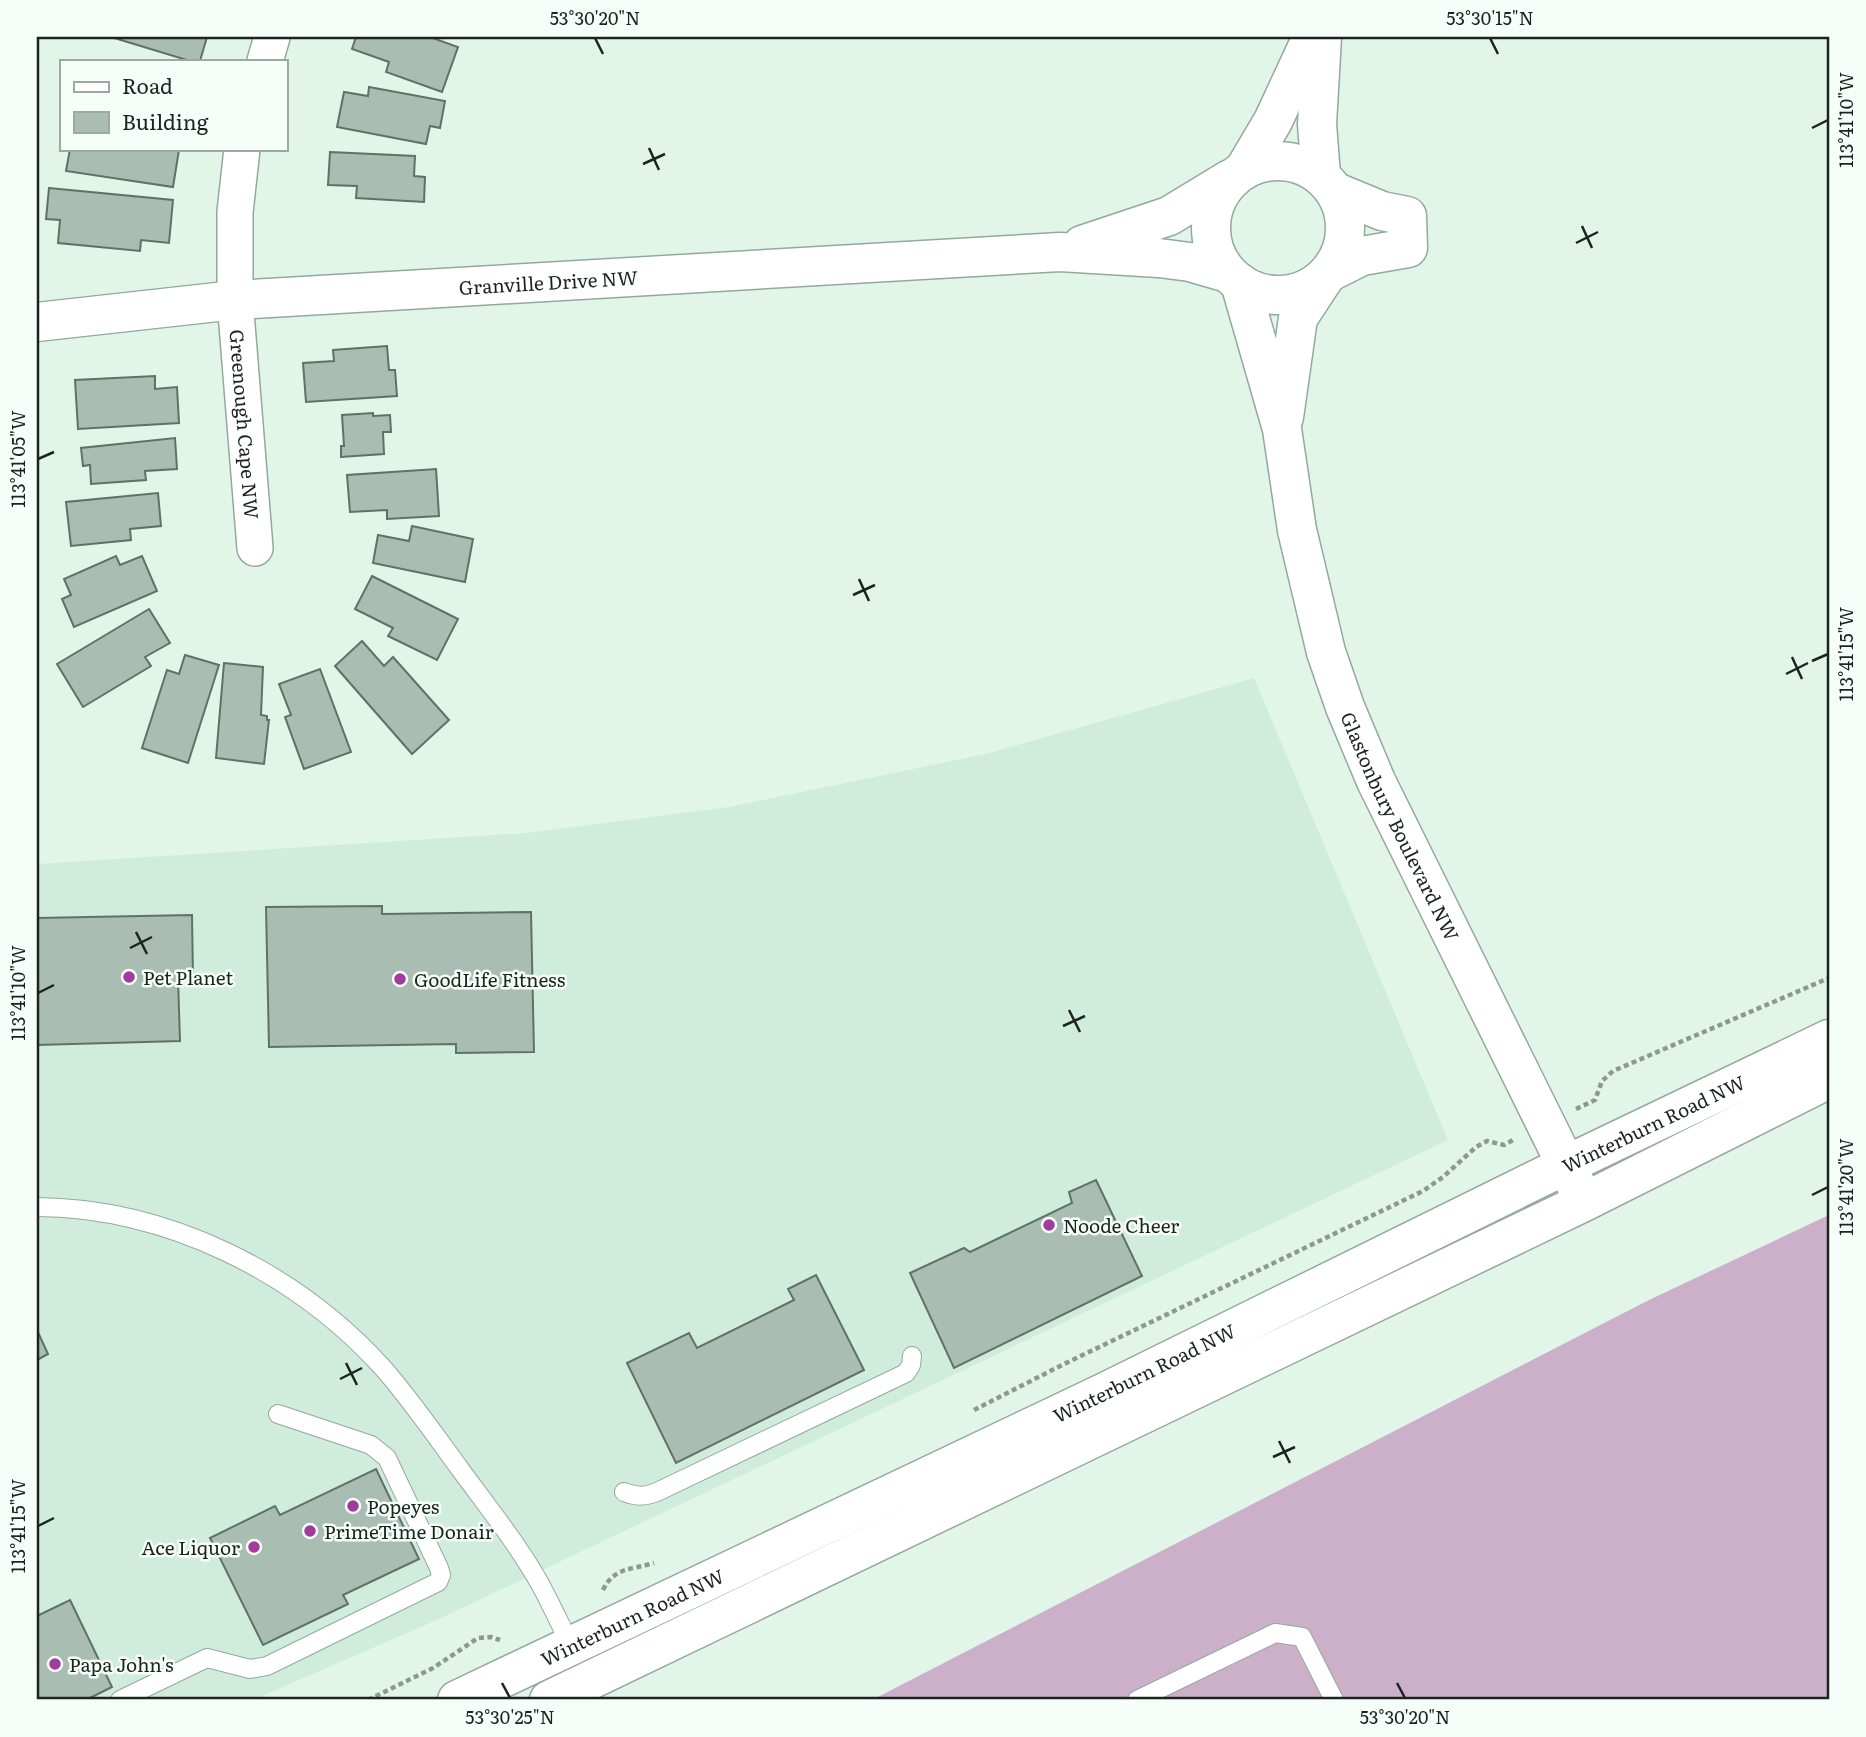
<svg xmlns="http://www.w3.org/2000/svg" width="1866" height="1737" font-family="Literata,serif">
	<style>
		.built { fill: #d0ecdc }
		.forest { fill: #ccb0c9 }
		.building { fill: #a9bdb2; stroke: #607168; stroke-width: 2 }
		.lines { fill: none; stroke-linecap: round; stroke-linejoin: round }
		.lane-casing { stroke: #95a89e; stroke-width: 20 }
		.street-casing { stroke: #95a89e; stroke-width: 38 }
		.secondary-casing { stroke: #95a89e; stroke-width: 41 }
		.path { stroke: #8b9991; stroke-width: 4.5; stroke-dasharray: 5 3.5; stroke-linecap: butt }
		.lane { stroke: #fff; stroke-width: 18 }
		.street { stroke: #fff; stroke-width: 35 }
		.secondary { stroke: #fff; stroke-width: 38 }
		.ticks { fill: none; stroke: #1d2420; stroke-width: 2.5 }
		.poi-dot { fill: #a23b9e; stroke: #f6fefa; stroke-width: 2.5 }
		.labels { text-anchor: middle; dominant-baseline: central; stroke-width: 5; stroke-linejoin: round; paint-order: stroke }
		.street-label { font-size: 19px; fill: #1d2420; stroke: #f6fefa }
		.poi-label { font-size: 19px; fill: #1d2420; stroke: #f6fefa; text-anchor: start }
		.neatline { fill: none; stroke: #1d2420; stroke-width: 2.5 }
		.ticks-label { font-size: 18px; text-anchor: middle; fill: #1d2420 }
	</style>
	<rect width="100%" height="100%" fill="#e1f5e9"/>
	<polygon class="built" points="1254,678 1448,1140 439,1619 253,1700 37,1700 37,864 527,833 729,807 990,753"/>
	<polygon class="forest" points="1829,1215 1829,1700 872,1700 1649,1300"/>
	<g class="building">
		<polygon points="111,37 207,37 200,61 190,61"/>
		<polygon points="356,37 430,37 458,47 442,92 386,72 389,62 352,49"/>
		<polygon points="369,87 445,101 440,128 430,126 426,144 337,127 344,92 368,96"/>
		<polygon points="70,149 179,150 173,187 66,171"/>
		<polygon points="330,152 415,156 414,176 425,177 424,202 356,198 357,186 328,185"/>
		<polygon points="49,188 173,200 169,243 141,240 140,251 58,243 60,220 46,219"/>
		<polygon points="387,346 389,370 395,370 397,396 306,402 303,363 334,361 333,350"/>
		<polygon points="155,376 155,389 177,387 179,423 78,429 75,380"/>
		<polygon points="373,413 373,416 390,415 391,432 383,432 384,454 341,457 341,446 344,446 342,415"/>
		<polygon points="175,438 177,469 145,471 146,480 91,484 90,465 83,466 81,448"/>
		<polygon points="436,469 439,516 387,519 387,510 350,512 347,475"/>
		<polygon points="158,493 161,526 130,529 131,540 71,546 66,502"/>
		<polygon points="412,526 473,539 465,582 373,563 378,535 409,541"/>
		<polygon points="116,556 120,565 142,556 157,591 74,627 62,599 71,595 64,579"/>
		<polygon points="372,576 458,619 437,660 388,636 393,628 355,609"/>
		<polygon points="149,609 170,643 145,657 151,666 83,707 57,664"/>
		<polygon points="362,641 384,666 393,657 449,720 412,754 335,666"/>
		<polygon points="185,655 219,665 188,763 142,748 167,670 179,674"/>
		<polygon points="224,663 263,667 261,715 267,716 267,720 269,720 264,764 216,758"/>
		<polygon points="320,669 351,752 304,769 285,717 291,715 279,684"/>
		<polygon points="382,906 382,914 531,912 534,1052 456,1053 456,1044 269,1047 266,907"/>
		<polygon points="192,915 193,978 178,978 180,1041 37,1045 37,918"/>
		<polygon points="1096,1180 1142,1276 954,1368 910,1273 964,1248 970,1252 1072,1203 1069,1192"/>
		<polygon points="816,1275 864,1370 676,1463 627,1363 689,1333 697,1348 794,1300 788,1289"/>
		<polygon points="37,1330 48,1354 37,1360"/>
		<polygon points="376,1469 419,1559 343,1595 348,1604 263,1645 210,1538 275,1506 280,1515"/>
		<polygon points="70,1600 112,1687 86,1700 37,1700 37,1616"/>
	</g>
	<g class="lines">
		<g class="lane-casing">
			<g id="lane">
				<path d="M 37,1207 C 167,1208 296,1272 383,1368 C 411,1400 435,1435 460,1469 C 487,1506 516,1542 539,1582 C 551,1604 561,1626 572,1648"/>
				<path d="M 624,1492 C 637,1497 646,1497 659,1491 L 906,1373 L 911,1365 L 912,1356"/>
				<polyline points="120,1700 207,1658 250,1669 267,1666 438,1582 441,1575 439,1568 387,1458 371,1445 278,1414"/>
				<polyline points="1137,1700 1275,1633 1302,1637 1334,1700"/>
			</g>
		</g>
		<g class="street-casing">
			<g id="street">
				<polyline points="265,61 272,37"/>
				<path id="s1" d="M 242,149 L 235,212 L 235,300 L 255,548"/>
			</g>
		</g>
		<g class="secondary-casing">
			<g id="secondary">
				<circle cx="1278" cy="228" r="67"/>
				<polyline points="1244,170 1273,121 1312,37"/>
				<polyline points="1321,176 1317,124 1322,37"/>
				<polyline points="1082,245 1169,216 1230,179"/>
				<polyline points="1330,272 1362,256 1408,248 1407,216 1382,211 1336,192"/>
				<path id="s2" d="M 1240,283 L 1282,429 L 1297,530 L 1326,652 L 1345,707 L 1376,781 L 1577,1187"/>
				<path id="s3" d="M 37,322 L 235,300 L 1060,252 L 1159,258 L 1190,262 L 1228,273"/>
				<polyline points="1284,417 1298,318 1325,277"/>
				<path id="s4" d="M 457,1700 L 1103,1393 L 1566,1165 L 1829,1039"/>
				<polyline points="549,1700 1584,1202 1829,1079"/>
			</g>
		</g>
		<g class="path">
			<polyline points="1576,1109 1595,1100 1602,1081 1613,1071 1829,978"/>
			<polyline points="974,1410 1062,1365 1423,1191 1443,1177 1476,1147 1487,1141 1504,1145 1515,1139"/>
			<path d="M 603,1590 C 614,1567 631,1570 654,1563"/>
			<polyline points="368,1700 433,1668 478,1638 491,1637 500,1640"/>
		</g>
		<use href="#lane" class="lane"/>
		<use href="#street" class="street"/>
		<use href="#secondary" class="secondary"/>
	</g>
	<path class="ticks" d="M 595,38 L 603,54M 1490,38 L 1498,54M 1812,128 L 1828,120M 649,148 L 659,170M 643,164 L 665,154M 1582,226 L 1592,248M 1576,243 L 1598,232M 38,459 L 54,452M 859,579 L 869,601M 853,595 L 875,585M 1792,657 L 1802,679M 1812,661 L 1828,654M 1786,674 L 1808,663M 136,932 L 147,954M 130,948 L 152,937M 38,993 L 54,985M 1069,1010 L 1080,1032M 1063,1026 L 1085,1016M 1812,1195 L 1828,1187M 346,1363 L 357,1385M 340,1379 L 362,1368M 1279,1441 L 1290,1463M 1273,1457 L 1295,1447M 38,1526 L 54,1518M 502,1683 L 510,1698M 1397,1683 L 1405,1698"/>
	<g class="poi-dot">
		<circle cx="129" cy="977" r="7"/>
		<circle cx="400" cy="979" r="7"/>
		<circle cx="1049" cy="1225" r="7"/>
		<circle cx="353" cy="1506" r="7"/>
		<circle cx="310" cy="1531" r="7"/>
		<circle cx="254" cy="1547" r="7"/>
		<circle cx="55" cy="1664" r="7"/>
	</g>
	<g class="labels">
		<g class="street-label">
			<text stroke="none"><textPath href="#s3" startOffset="513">Granville Drive NW</textPath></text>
			<text stroke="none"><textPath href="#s1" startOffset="276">Greenough Cape NW</textPath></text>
			<text stroke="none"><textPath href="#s2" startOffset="569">Glastonbury Boulevard NW</textPath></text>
			<text stroke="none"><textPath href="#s4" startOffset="1328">Winterburn Road NW</textPath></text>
			<text stroke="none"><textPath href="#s4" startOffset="761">Winterburn Road NW</textPath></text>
			<text stroke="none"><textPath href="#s4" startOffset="194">Winterburn Road NW</textPath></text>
		</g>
		<g class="poi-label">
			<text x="143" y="977">Pet Planet</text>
			<text x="414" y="979">GoodLife Fitness</text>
			<text x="1063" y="1225">Noode Cheer</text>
			<text x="367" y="1506">Popeyes</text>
			<text x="324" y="1531">PrimeTime Donair</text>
			<text x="240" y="1547" text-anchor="end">Ace Liquor</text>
			<text x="69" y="1664">Papa John's</text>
		</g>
	</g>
	<rect width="1866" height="1737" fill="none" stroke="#f6fefa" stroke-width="77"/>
	<rect x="60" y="60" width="228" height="91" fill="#f6fefa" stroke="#9fa7a3" stroke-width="2"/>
	<rect x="74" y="82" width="35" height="10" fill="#ffffff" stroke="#9fa7a3" stroke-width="2"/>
	<text x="122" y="94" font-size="21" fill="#1d2420">Road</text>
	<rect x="74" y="112" width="35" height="21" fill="#a9bdb2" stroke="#9fa7a3" stroke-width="2"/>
	<text x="122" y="130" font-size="21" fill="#1d2420">Building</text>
	<rect x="38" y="38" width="1790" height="1660" class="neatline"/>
	<g class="ticks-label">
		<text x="595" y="25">53°30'20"N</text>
		<text x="1490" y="25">53°30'15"N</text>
		<text transform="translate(1847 120) rotate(-90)" y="6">113°41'10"W</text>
		<text transform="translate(19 459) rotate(-90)" y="6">113°41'05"W</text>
		<text transform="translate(1847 654) rotate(-90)" y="6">113°41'15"W</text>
		<text transform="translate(19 993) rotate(-90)" y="6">113°41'10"W</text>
		<text transform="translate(1847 1187) rotate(-90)" y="6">113°41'20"W</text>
		<text transform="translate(19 1526) rotate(-90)" y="6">113°41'15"W</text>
		<text x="510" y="1724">53°30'25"N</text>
		<text x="1405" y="1724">53°30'20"N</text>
	</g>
</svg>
